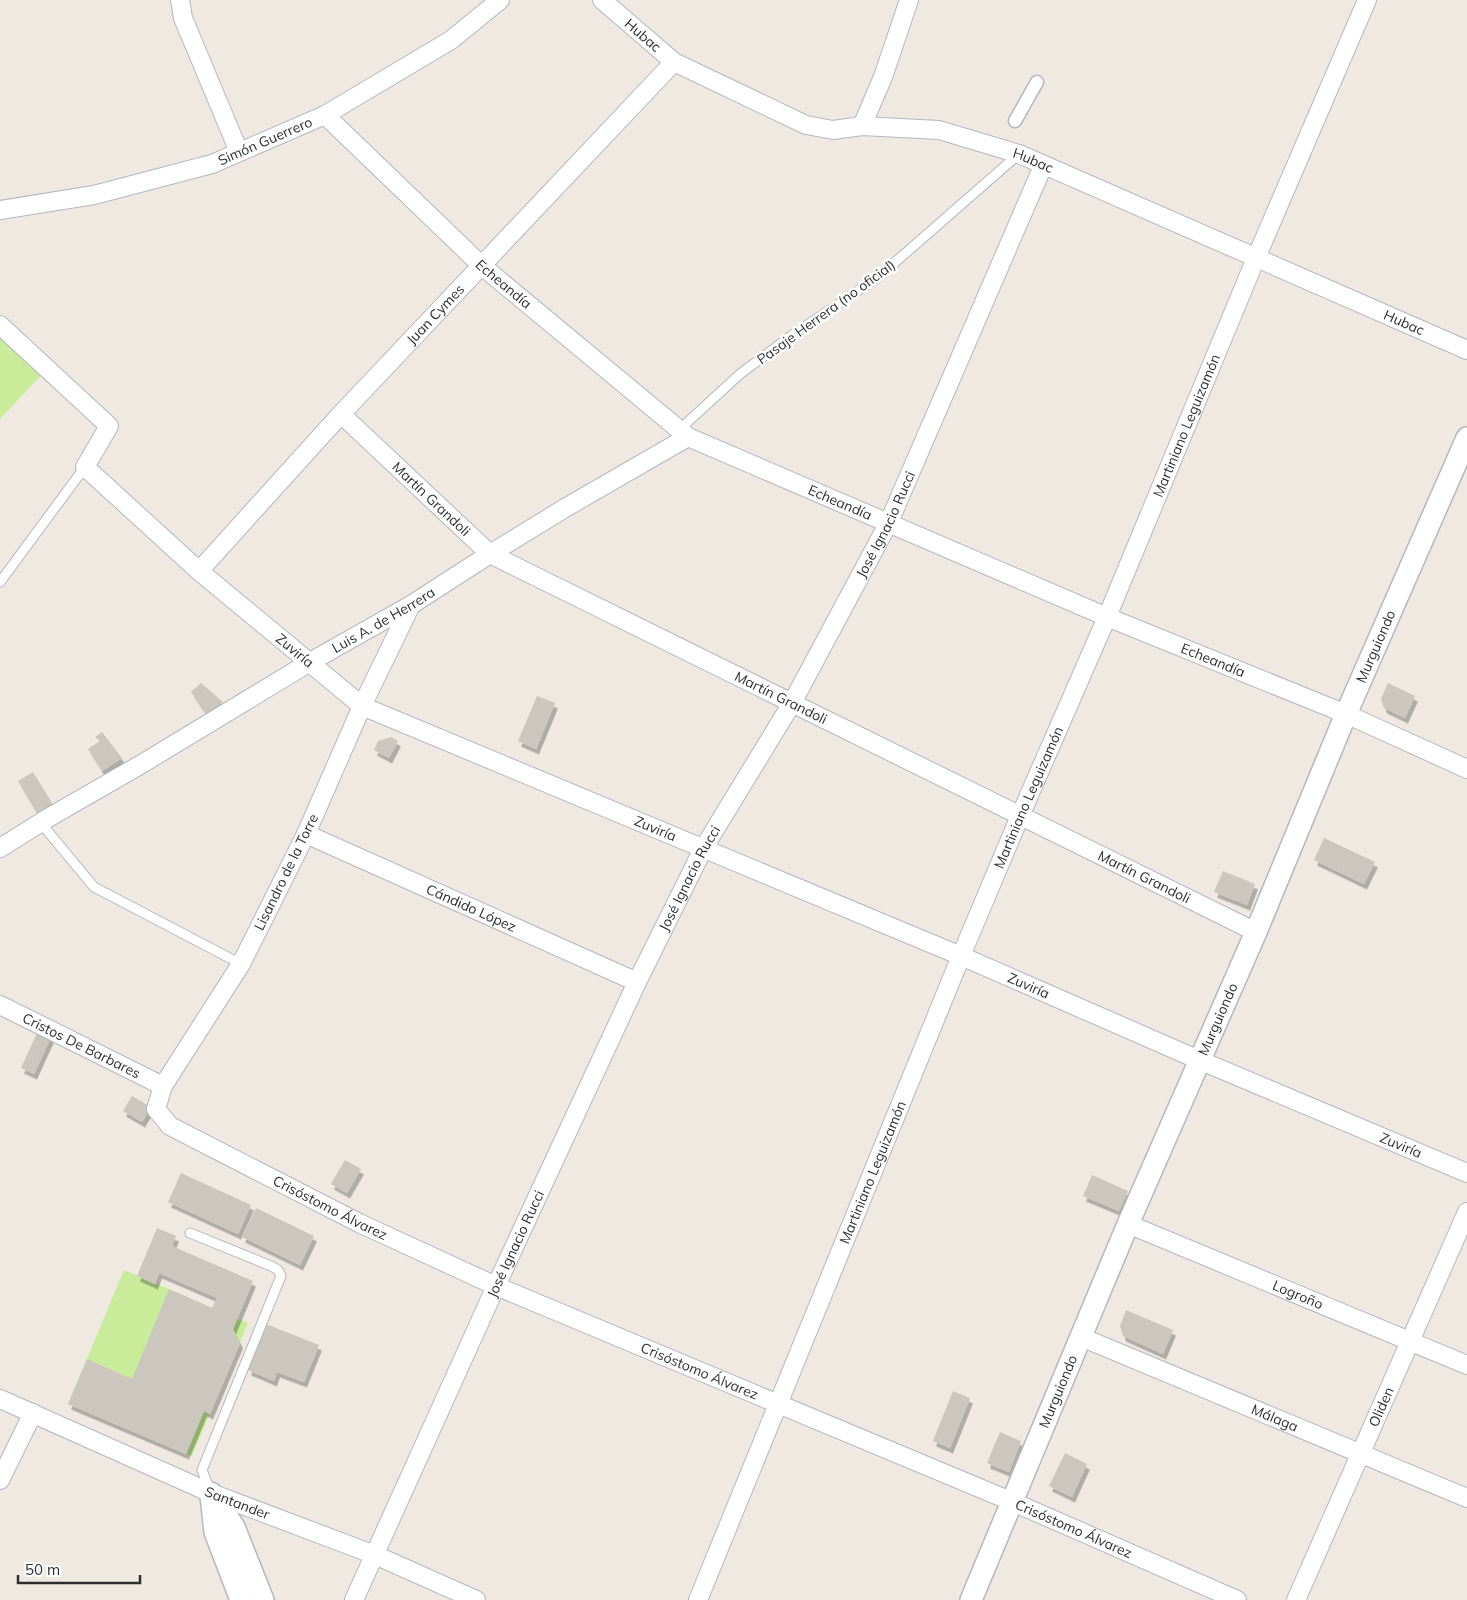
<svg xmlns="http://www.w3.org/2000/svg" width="1467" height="1600" font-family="Mulish,sans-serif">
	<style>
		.pitch { fill: #c9ec9a }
		.building { fill: #cbc7bf; filter: url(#shadow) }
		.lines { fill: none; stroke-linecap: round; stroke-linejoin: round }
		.service-casing { stroke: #b4b7c1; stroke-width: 11 }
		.pedestrian-casing { stroke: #b4b7c1; stroke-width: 15 }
		.minor-casing { stroke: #b4b7c1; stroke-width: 20 }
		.tertiary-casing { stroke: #b4b7c1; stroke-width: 24 }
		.service { stroke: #fff; stroke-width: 9 }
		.pedestrian { stroke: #fff; stroke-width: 12 }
		.minor { stroke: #fff; stroke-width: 18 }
		.tertiary { stroke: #fff; stroke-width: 21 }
		.labels { text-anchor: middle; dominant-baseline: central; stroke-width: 5; stroke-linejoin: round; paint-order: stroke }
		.street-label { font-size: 14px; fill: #2e2e2e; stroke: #fff }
	</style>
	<defs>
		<filter id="shadow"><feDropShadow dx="3" dy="5.5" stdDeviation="0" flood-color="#0004"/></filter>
	</defs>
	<rect width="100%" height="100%" fill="#efe9e1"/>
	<g class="pitch">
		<polygon points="0,325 47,369 0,419"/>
		<polygon points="124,1270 248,1323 192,1456 68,1404"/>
	</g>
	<g class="building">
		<polygon points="201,683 223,702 206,713 191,692"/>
		<polygon points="1388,683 1415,696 1405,718 1384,708 1381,699"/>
		<polygon points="537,696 555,703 536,749 518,741"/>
		<polygon points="102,732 122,758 102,771 88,749 100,741 95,737"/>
		<polygon points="391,737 398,741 389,758 374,750 378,741"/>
		<polygon points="33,772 52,803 37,813 18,781"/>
		<polygon points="1324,838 1375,862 1364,884 1314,860"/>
		<polygon points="1223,871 1255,884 1247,905 1214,892"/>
		<polygon points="38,1031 51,1037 34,1074 21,1068"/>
		<polygon points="132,1096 151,1107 142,1122 123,1111"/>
		<polygon points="345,1160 361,1169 347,1193 331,1184"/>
		<polygon points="181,1173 251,1205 238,1234 168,1202"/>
		<polygon points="1092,1175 1128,1191 1119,1211 1083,1196"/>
		<polygon points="256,1208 314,1236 300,1265 242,1237"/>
		<polygon points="157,1228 176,1236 172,1246 253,1281 233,1329 240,1343 210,1414 204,1411 186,1454 68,1404 87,1359 132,1379 169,1289 212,1308 217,1298 159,1273 155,1284 137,1276"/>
		<polygon points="1126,1310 1173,1330 1163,1354 1123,1336 1120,1326"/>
		<polygon points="266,1324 319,1345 304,1382 277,1372 274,1381 248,1370"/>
		<polygon points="953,1391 970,1398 950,1448 933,1441"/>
		<polygon points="1000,1432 1021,1441 1009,1472 987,1463"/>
		<polygon points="1065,1453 1087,1464 1072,1497 1049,1486"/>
	</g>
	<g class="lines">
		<g class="service-casing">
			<g id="service">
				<polyline points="679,430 740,374 791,336 877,278 1019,154"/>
				<polyline points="0,582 85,467"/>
				<polyline points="40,822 94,887 241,964"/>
				<polyline points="190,1233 271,1266 278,1270 281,1276 202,1470 211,1493"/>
			</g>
		</g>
		<g class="pedestrian-casing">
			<polyline id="pedestrian" points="1015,121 1037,82"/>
		</g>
		<g class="minor-casing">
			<g id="minor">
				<polyline points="180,0 183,18 239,152"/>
				<path id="s1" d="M 602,0 L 674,62 L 806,125 L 833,130 L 862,126 L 939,130 L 1019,154 L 1467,350"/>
				<path id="s2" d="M 325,115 L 482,266 L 688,437 L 1107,617 L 1346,714 L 1467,769"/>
				<polyline points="862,126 883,77 909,0"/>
				<path id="s3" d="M 0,210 L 94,195 L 212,164 L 325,115 L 451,40 L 500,0"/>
				<path id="s4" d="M 0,325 L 109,426 L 85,467 L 199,571 L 362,706 L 961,956 L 1199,1060 L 1467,1173"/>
				<path id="s5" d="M 341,414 L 490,554 L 1256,932"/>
				<path id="s6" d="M 199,571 L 341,414 L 674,62"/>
				<path id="s7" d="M 411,605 L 362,706 L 306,834 L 241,964 L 163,1086 L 156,1109 L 170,1126 L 359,1223 L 496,1286 L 1013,1502 L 1237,1600"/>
				<path id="s8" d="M 306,834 L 637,982"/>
				<path id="s9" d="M 0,848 L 48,818 L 140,765 L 310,662 L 411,605 L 490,554 L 565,508 L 688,437"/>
				<path id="s10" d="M 0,1005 L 163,1086"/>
				<path id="s11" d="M 1128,1224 L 1467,1365"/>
				<path id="s12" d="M 1081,1337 L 1467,1498"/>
				<path id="s13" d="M 0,1399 L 211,1493 L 375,1555 L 476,1600"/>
				<polyline points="0,1480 33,1413"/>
				<path id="s14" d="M 354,1600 L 496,1286 L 637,982 L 703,849 L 792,703 L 889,522 L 1043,166"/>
				<path id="s15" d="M 698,1600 L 961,956 L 1020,816 L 1107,617 L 1256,258 L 1367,0"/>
				<path id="s16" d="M 1296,1600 L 1467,1212"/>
			</g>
		</g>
		<g class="tertiary-casing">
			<g id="tertiary">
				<polyline points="211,1493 234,1527 263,1600"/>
				<polyline points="211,1496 215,1532 241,1600"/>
				<path id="s17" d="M 971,1600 L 1128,1224 L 1256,932 L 1346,714 L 1467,438"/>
			</g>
		</g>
		<use href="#service" class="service"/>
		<use href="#pedestrian" class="pedestrian"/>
		<use href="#minor" class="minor"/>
		<use href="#tertiary" class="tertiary"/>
	</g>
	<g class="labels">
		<g class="street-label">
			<text stroke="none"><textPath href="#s1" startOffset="54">Hubac</textPath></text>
			<text stroke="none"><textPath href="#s3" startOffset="275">Simón Guerrero</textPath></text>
			<text stroke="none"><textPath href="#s1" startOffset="474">Hubac</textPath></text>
			<text stroke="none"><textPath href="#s2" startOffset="246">Echeandía</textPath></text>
			<text transform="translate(826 312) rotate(-36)">Pasaje Herrera (no oficial)</text>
			<text stroke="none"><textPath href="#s6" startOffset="349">Juan Cymes</textPath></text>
			<text stroke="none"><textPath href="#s1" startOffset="879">Hubac</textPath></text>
			<text stroke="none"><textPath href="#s15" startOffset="1272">Martiniano Leguizamón</textPath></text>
			<text stroke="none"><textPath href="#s5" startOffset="124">Martín Grandoli</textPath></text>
			<text stroke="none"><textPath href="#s2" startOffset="651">Echeandía</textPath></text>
			<text stroke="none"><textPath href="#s14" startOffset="1201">José Ignacio Rucci</textPath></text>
			<text stroke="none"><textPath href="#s9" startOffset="446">Luis A. de Herrera</textPath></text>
			<text stroke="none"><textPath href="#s17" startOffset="1036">Murguiondo</textPath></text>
			<text stroke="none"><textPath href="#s4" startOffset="475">Zuviría</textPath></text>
			<text stroke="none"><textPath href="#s2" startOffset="1056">Echeandía</textPath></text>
			<text stroke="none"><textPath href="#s5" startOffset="529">Martín Grandoli</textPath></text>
			<text stroke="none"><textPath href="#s15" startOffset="868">Martiniano Leguizamón</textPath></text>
			<text stroke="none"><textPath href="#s4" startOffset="880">Zuviría</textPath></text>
			<text transform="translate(286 872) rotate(-64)">Lisandro de la Torre</text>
			<text stroke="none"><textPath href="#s5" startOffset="934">Martín Grandoli</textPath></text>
			<text stroke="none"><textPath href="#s14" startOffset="796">José Ignacio Rucci</textPath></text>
			<text stroke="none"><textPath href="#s8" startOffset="181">Cándido López</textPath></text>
			<text stroke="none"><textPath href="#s4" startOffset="1285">Zuviría</textPath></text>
			<text stroke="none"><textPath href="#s17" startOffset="631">Murguiondo</textPath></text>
			<text stroke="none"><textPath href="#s10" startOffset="91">Cristos De Barbares</textPath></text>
			<text stroke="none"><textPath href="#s4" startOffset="1690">Zuviría</textPath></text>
			<text stroke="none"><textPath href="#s15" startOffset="462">Martiniano Leguizamón</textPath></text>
			<text stroke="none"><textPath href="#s7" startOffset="768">Crisóstomo Álvarez</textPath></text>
			<text stroke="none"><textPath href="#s14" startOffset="391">José Ignacio Rucci</textPath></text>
			<text stroke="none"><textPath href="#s11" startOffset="184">Logroño</textPath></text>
			<text stroke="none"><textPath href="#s7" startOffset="1172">Crisóstomo Álvarez</textPath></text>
			<text stroke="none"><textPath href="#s17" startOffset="226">Murguiondo</textPath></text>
			<text stroke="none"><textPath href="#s16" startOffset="211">Oliden</textPath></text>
			<text stroke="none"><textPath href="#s12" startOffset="210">Málaga</textPath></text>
			<text stroke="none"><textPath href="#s13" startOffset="259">Santander</textPath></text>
			<text stroke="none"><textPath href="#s7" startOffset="1578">Crisóstomo Álvarez</textPath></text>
		</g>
	</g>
	<path d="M18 1575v8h122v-8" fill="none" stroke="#2e2e2e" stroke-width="2.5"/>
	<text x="25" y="1575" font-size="15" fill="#2e2e2e" stroke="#ffffff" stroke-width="4" paint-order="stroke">50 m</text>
</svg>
